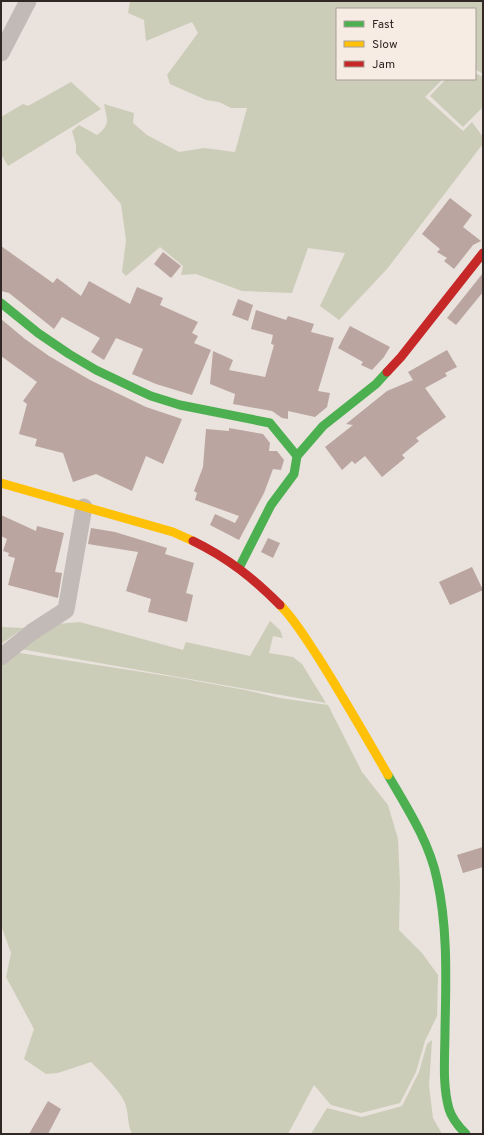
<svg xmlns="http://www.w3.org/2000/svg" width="484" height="1135" font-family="Overpass,sans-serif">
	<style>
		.green { fill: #cccdb8 }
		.building { fill: #bba5a0 }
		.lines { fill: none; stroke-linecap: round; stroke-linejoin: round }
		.street { stroke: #c2bab6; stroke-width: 17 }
		.fast { stroke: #4caf50; stroke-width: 9 }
		.slow { stroke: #ffc107; stroke-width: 9 }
		.jam { stroke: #c62828; stroke-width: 9 }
	</style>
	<rect width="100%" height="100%" fill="#e9e2dd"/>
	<g class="green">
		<path d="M 130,1 L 483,1 L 483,74 L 475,69 L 475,9 L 337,9 L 337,79 L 443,79 L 425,97 L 463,131 L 472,122 L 483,137 L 482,145 L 387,269 L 339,320 L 320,306 L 345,253 L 308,248 L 292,293 L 242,291 L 196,274 L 181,275 L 183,266 L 160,247 L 126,276 L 122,272 L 126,240 L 121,204 L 76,153 L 76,145 L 72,131 L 79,125 L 97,135 C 111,124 107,120 104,104 L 134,113 L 133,123 L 147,135 L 179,152 L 204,148 L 235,152 L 247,108 L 231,108 L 219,102 L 206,100 L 170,84 L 167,75 L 198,33 L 192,22 L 146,41 L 144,20 L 128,13 Z"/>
		<polygon points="475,73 483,77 483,107 463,127 430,96 446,79 475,79"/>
		<polygon points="71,82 101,109 8,166 1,154 1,117 23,104 28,106"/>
		<polygon points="270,621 280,630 283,638 273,636 269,653 293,657 302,664 326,703 20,649 56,624 80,622 183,650 186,642 250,656"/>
		<polygon points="1,627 24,628 1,644"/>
		<path d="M 1,650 L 174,677 L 245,690 L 280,698 L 328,705 L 362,772 L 388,805 L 398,839 L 400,885 L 399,930 L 422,953 L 438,975 L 437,1016 L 425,1041 L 416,1072 L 400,1103 L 361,1113 L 331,1105 L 314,1085 L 288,1134 L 132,1134 C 127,1124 129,1113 125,1103 C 121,1092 100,1071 91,1062 L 58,1073 L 46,1074 L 24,1059 L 34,1029 L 6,977 L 11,953 L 1,925 Z"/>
		<polygon points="432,1040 429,1086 433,1118 442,1134 311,1134 327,1108 362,1117 402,1106 419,1072 427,1044"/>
	</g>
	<g class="building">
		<polygon points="450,198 472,215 463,227 481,241 473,245 454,269 444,261 447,258 437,252 440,249 422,234"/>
		<polygon points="1,246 53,283 57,278 81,296 89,281 130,304 137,287 163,298 160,305 198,322 192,333 198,336 194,343 211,350 192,395 156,384 132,374 143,349 116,338 104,360 91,352 100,338 62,317 54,329 9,293 1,291"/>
		<polygon points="163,252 181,266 171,278 154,264"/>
		<polygon points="483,273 483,292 456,325 447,318"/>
		<polygon points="238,299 253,305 248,321 232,315"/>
		<polygon points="256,310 286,320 288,316 314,324 311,332 334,338 318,391 330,393 327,407 315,417 288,411 288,419 282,418 272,411 233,404 235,394 210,384 213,351 233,360 229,370 265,377 274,345 271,344 273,335 251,329"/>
		<polygon points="1,319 25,339 49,356 90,380 146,407 182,419 163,464 146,456 132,491 96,474 73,482 63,453 35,446 37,439 19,434 27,404 23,401 37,382 1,356"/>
		<polygon points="350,326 390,347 384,357 372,370 361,365 363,362 338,348"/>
		<polygon points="447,350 457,367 445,373 447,376 425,388 446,417 416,438 419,441 402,455 405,458 382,477 365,456 355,464 352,461 342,470 325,447 353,425 346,424 387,391 413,380 408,372"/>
		<polygon points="229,428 263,434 270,443 269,451 277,451 284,460 281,470 273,469 264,493 239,540 210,525 215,514 235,523 239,516 195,500 197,493 194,491 203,467 206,429 229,431"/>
		<polygon points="1,515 36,531 37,526 64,533 55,572 62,573 58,598 8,585 15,558 8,556 9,553 3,551 7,539 1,536"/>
		<polygon points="91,528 115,532 167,548 165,554 194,563 186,593 193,595 187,622 148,612 151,599 126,591 138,552 88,544"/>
		<polygon points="268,538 280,543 273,558 261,552"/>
		<polygon points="472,567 483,590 450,605 439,582"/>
		<polygon points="483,847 483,867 463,873 457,855"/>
		<polygon points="48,1101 61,1109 48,1134 29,1134"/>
	</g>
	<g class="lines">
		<g class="street">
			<polyline points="1,53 28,1"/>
			<polyline points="1,657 32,632 66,610 84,507"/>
		</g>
		<g class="fast">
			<polyline points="1,303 38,333 69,354 96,370 138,390 151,396 180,405 270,423 297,456"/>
			<polyline points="239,568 271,505 294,474 297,456 323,426 376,384 387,372"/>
			<path d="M 388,775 C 407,808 429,841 437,879 C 448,928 446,980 445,1030 C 445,1056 442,1084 449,1109 C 452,1119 459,1127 466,1134"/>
		</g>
		<g class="slow">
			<polyline points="1,483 173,532 193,541"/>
			<path d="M 280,605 C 295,620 306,639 318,657 C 342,695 365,735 388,775"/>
		</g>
		<g class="jam">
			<polyline points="387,372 401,357 483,253"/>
			<path d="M 193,541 C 228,558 253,578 280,605"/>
		</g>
	</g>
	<rect width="484" height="1135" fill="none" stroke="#312826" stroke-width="4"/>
	<rect x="336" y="8" width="140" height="72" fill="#f7ece3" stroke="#a89e97"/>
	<rect x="344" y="21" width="20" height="6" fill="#4caf50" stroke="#a89e97"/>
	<text x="372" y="28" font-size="12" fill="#312826">Fast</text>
	<rect x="344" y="41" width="20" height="6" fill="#ffc107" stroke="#a89e97"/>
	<text x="372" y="48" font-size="12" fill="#312826">Slow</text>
	<rect x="344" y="61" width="20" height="6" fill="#c62828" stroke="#a89e97"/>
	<text x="372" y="68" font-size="12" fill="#312826">Jam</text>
</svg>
